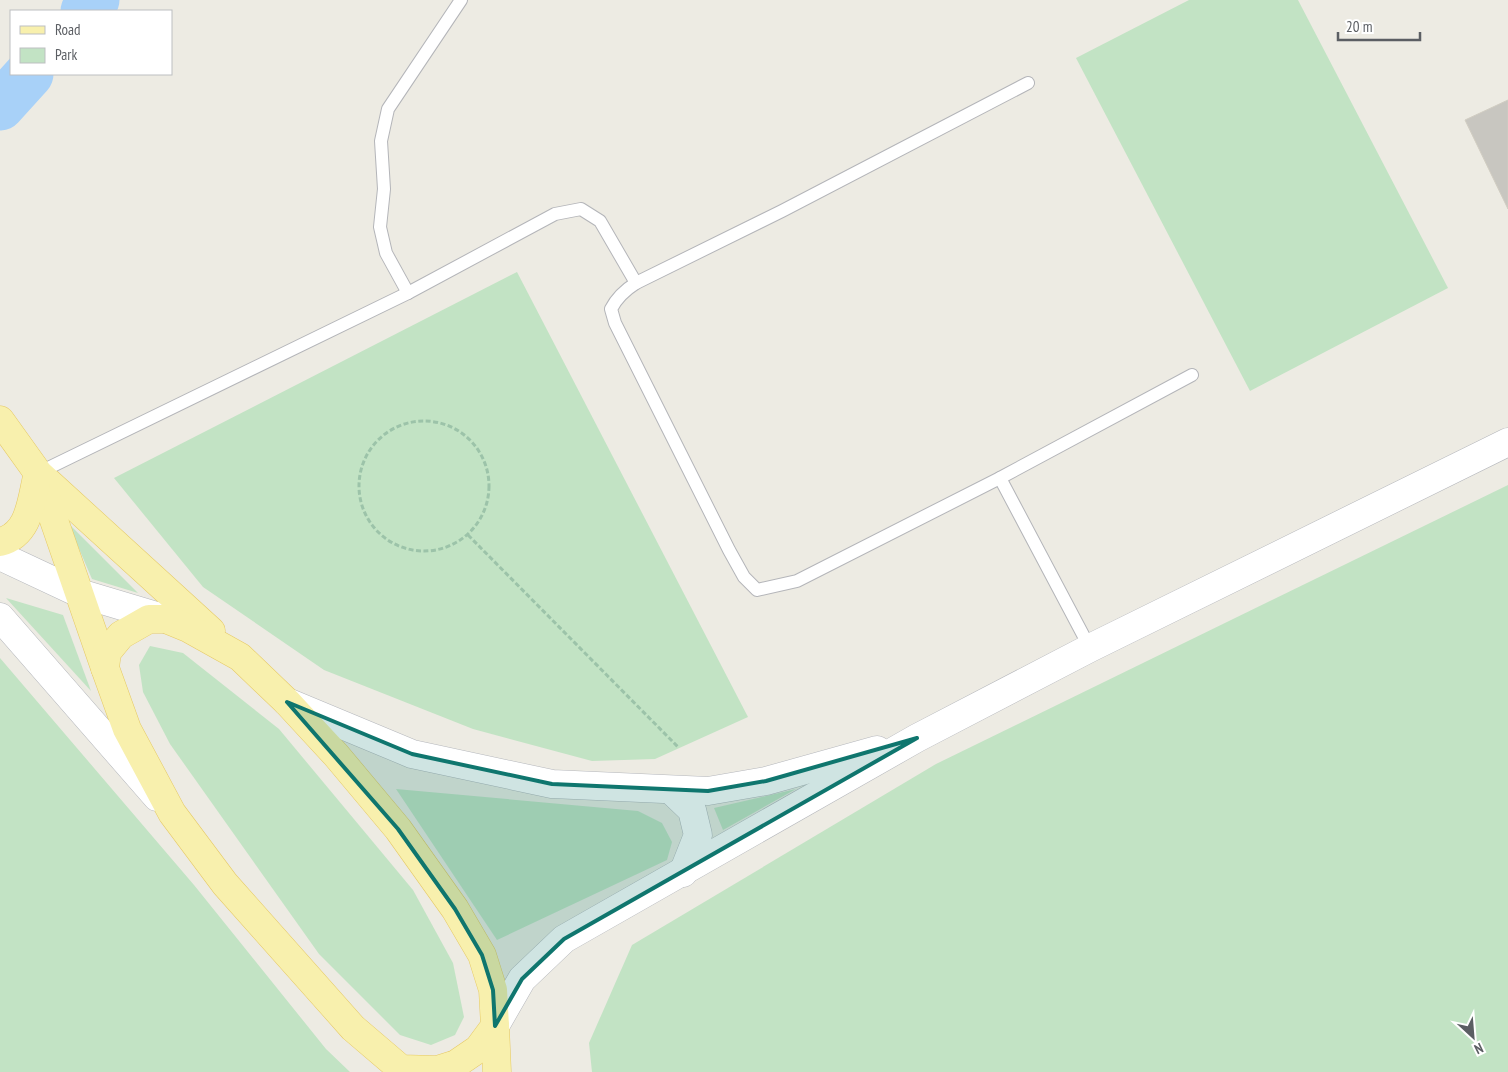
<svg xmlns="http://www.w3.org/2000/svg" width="1508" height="1072" font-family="'PT Sans Narrow',sans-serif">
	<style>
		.green { fill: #c2e3c4 }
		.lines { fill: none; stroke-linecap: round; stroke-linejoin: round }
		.river { stroke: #a8d1f8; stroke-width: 49 }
		.building { fill: #c8c6c0; stroke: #d1cdc2 }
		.lane-casing { stroke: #b4b5b9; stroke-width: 14 }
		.secondary-casing { stroke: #b5b7bc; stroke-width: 29 }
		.primary-casing { stroke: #e6c964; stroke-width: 29 }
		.path { stroke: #9cc3a9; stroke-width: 3; stroke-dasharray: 5 2.5; stroke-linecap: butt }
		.lane { stroke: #fff; stroke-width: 12 }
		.secondary { stroke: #fff; stroke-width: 28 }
		.primary { stroke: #f8f0ad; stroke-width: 28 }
		.marked { fill: #0f766e; fill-opacity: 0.2; stroke: #0f766e; stroke-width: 4; stroke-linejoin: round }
	</style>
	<rect width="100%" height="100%" fill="#edebe3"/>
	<g class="green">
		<polygon points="1189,0 1298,0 1448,288 1250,391 1076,58"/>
		<polygon points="517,272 748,717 655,759 592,761 473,729 324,670 203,587 114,478"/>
		<polygon points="1508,485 1508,1072 592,1072 589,1043 632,945 936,764"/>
		<polygon points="68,523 138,593 92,579"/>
		<polygon points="6,598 63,615 91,691"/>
		<polygon points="150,646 183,653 279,729 413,890 453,963 464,1017 455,1035 431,1045 400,1035 319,954 170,744 143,692 139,665"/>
		<polygon points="0,658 194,885 326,1049 350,1072 0,1072"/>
		<polygon points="396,789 638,811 662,823 672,842 667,860 497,940"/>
		<polygon points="796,789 723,830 714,808"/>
	</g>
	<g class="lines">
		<g class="river">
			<polyline points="85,11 95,0"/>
			<polyline points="0,106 29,74"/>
		</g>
	</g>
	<polygon class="building" points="1508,100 1508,209 1465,120"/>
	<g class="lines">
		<g class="lane-casing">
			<g id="lane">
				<path d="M 1028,83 L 782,211 L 636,283 C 625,290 617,297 611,309 L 615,323 L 729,550 L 744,577 L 757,590 L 797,581 L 1000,478 L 1192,375"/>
				<polyline points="408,293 386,253 380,227 384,189 381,141 388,109 461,0"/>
				<polyline points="38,473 408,293 555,214 581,209 600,221 636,283"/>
				<polyline points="1000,478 1090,648"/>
			</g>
		</g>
		<g class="secondary-casing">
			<g id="secondary">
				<polyline points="0,556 79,593 166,619"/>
				<polyline points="0,617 157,797"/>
				<polyline points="287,702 412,754 552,784 708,791 766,781 877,750"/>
				<polyline points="671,790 692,810 698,835 683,873"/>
				<polyline points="495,1026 522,979 564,939 917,738 1090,648 1508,442"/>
			</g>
		</g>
		<g class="primary-casing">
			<g id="primary">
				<polyline points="0,420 38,473 211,631"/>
				<polyline points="39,477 105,668"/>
				<path d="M 0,542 C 31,534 31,499 38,473"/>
				<polygon points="149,619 166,619 188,628 240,657 287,702 336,755 398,829 455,909 482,955 493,990 495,1026 478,1049 456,1064 437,1070 401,1069 353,1028 225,884 172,813 127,729 105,668 107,652 121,635"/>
				<polyline points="495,1026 497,1072"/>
			</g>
		</g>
		<g class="path">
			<circle cx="424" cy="486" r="65"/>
			<polyline points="468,535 679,748"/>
		</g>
		<use href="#lane" class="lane"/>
		<use href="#secondary" class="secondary"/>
		<use href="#primary" class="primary"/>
	</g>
	<path class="marked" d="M 287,702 L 412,754 L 552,784 L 708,791 L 766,781 L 917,738 L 564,939 L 522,979 L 495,1026 L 493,990 L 482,955 L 455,909 L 398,829 Z"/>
	<rect x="10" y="10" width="162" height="65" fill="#ffffff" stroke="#bdbfc1"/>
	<rect x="20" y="26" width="25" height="8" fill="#f8f0ad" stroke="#bdbfc1"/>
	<text x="55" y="35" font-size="15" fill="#5b5e63">Road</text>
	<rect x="20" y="48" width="25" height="15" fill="#c2e3c4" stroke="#bdbfc1"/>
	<text x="55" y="60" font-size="15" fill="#5b5e63">Park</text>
	<g transform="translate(1473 1037) rotate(154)" stroke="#ffffff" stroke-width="4" paint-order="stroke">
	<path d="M0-4L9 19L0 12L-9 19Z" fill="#5b5e63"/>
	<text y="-8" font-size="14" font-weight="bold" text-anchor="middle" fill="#5b5e63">N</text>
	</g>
	<path d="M1338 32v8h82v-8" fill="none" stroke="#5b5e63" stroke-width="2.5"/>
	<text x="1346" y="32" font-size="15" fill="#5b5e63" stroke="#ffffff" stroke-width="4" paint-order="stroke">20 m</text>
</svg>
